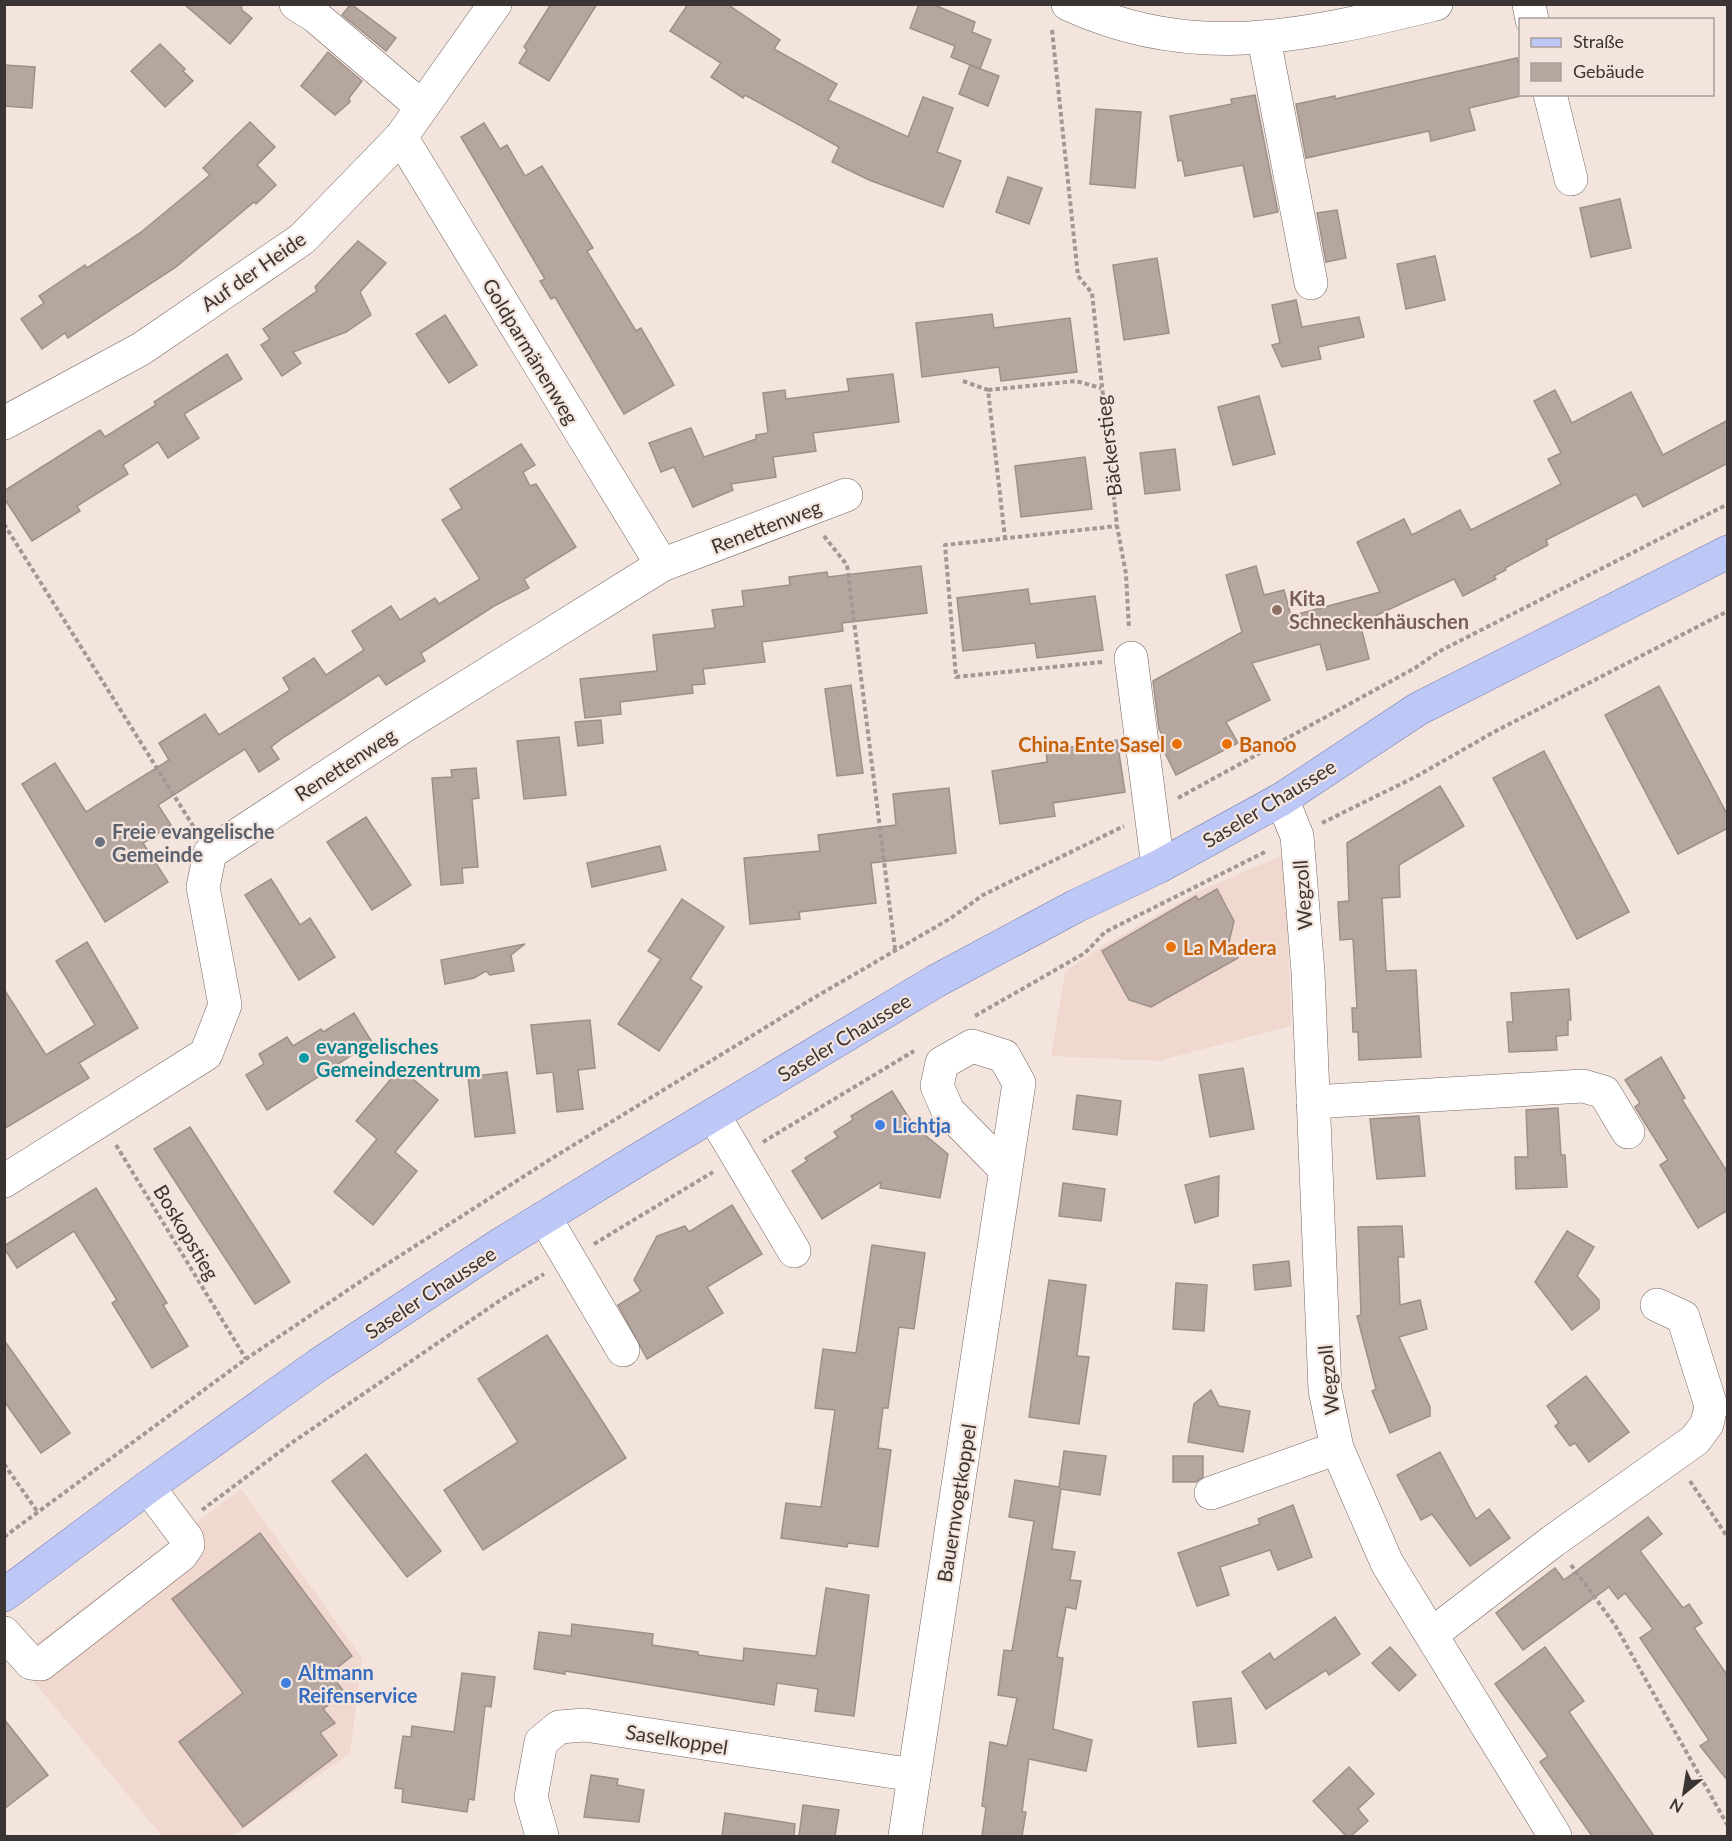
<svg xmlns="http://www.w3.org/2000/svg" width="1732" height="1841" font-family="Lato,sans-serif">
	<style>
		.commercial { fill: #f0d8cf }
		.building { fill: #b5a7a0; stroke: #9e9089; stroke-width: 1.5 }
		.lines { fill: none; stroke-linecap: round; stroke-linejoin: round }
		.minor-casing { stroke: #746660; stroke-width: 34 }
		.major-casing { stroke: #737cae; stroke-width: 34 }
		.path { stroke: #a29792; stroke-width: 4; stroke-dasharray: 4.5 3; stroke-linecap: butt }
		.minor { stroke: #fff; stroke-width: 33 }
		.major { stroke: #bec8f6; stroke-width: 33 }
		.education-dot { fill: #8d6e63; stroke: #f3e4dd; stroke-width: 2 }
		.food-dot { fill: #e8710a; stroke: #f3e4dd; stroke-width: 2 }
		.worship-dot { fill: #6b7280; stroke: #f3e4dd; stroke-width: 2 }
		.culture-dot { fill: #0f9aa8; stroke: #f3e4dd; stroke-width: 2 }
		.shop-dot { fill: #3f7fe0; stroke: #f3e4dd; stroke-width: 2 }
		.labels { text-anchor: middle; dominant-baseline: central; stroke-width: 4.5; stroke-linejoin: round; paint-order: stroke }
		.street-label { font-size: 20px; fill: #3a3432; stroke: #f3e4dd }
		.education-label { font-size: 20px; font-weight: bold; fill: #785e54; stroke: #f3e4dd; text-anchor: start }
		.food-label { font-size: 20px; font-weight: bold; fill: #c56008; stroke: #f3e4dd; text-anchor: start }
		.worship-label { font-size: 20px; font-weight: bold; fill: #5b616d; stroke: #f3e4dd; text-anchor: start }
		.culture-label { font-size: 20px; font-weight: bold; fill: #0d838f; stroke: #f3e4dd; text-anchor: start }
		.shop-label { font-size: 20px; font-weight: bold; fill: #366cbe; stroke: #f3e4dd; text-anchor: start }
	</style>
	<rect width="100%" height="100%" fill="#f3e4dd"/>
	<g class="commercial">
		<polygon points="1285,854 1291,1026 1158,1061 1051,1056 1065,972 1098,949 1195,893"/>
		<polygon points="241,1489 362,1658 350,1753 232,1836 162,1836 15,1659"/>
	</g>
	<g class="building">
		<polygon points="184,4 241,4 242,10 252,18 230,44"/>
		<polygon points="351,4 396,38 386,51 342,15"/>
		<polygon points="551,4 597,4 549,81 519,63 527,50 524,47"/>
		<polygon points="688,4 727,4 780,40 774,49 837,84 828,100 908,137 923,97 953,108 937,152 961,161 943,207 869,180 832,162 839,147 745,95 743,98 711,77 721,63 670,31"/>
		<polygon points="919,4 932,4 975,22 972,32 991,40 980,69 951,57 955,46 910,28"/>
		<polygon points="160,44 185,69 183,71 193,81 165,107 131,71"/>
		<polygon points="328,52 362,81 349,98 350,102 335,115 301,86"/>
		<polygon points="1517,58 1521,72 1521,96 1469,108 1475,130 1431,141 1429,131 1306,158 1296,104 1335,96 1335,99"/>
		<polygon points="4,65 35,67 32,108 4,106"/>
		<polygon points="970,65 999,76 988,106 959,94"/>
		<polygon points="1255,95 1278,212 1254,217 1243,165 1185,176 1182,160 1178,161 1170,116 1232,104 1231,99"/>
		<polygon points="1096,109 1141,112 1135,188 1090,184"/>
		<polygon points="250,122 275,147 257,165 276,185 256,204 254,202 176,267 68,338 65,333 42,349 21,319 44,303 39,296 85,265 87,268 140,233 210,175 203,168"/>
		<polygon points="484,123 500,149 507,145 525,176 542,166 593,248 587,251 636,331 641,328 674,385 624,414 555,297 551,299 540,281 545,279 461,137"/>
		<polygon points="1008,177 1042,188 1029,224 996,212"/>
		<polygon points="1620,199 1631,248 1591,257 1580,208"/>
		<polygon points="1337,210 1346,258 1326,262 1317,213"/>
		<polygon points="358,241 386,263 360,292 371,315 346,332 293,352 301,363 282,376 261,345 270,339 263,329 317,291 315,287"/>
		<polygon points="1435,256 1445,300 1406,309 1397,264"/>
		<polygon points="1157,258 1169,333 1124,340 1113,265"/>
		<polygon points="1296,300 1302,327 1359,317 1364,337 1318,347 1321,359 1282,367 1272,345 1280,343 1272,305"/>
		<polygon points="992,314 994,328 1070,318 1077,372 1001,381 999,367 922,377 916,323"/>
		<polygon points="445,315 477,365 449,383 416,334"/>
		<polygon points="227,354 242,379 184,414 199,438 168,458 158,442 123,465 128,474 77,506 80,511 32,541 4,498 4,491 100,430 105,437 156,405 154,402"/>
		<polygon points="893,374 899,422 813,433 816,451 773,457 776,477 731,484 733,490 693,507 674,467 661,472 649,443 691,428 704,457 756,439 756,435 768,433 763,393 785,390 786,399 849,391 847,379"/>
		<polygon points="1555,390 1572,423 1631,392 1663,455 1728,420 1728,463 1643,507 1636,494 1546,540 1548,545 1505,568 1506,570 1494,576 1496,579 1463,596 1454,579 1360,623 1369,659 1327,670 1320,644 1252,663 1270,700 1226,722 1238,743 1176,775 1161,745 1165,740 1159,729 1153,681 1242,632 1226,575 1256,566 1264,595 1284,590 1291,616 1380,592 1357,542 1404,519 1412,535 1460,510 1471,530 1561,484 1548,459 1561,453 1534,401"/>
		<polygon points="1259,396 1275,454 1233,465 1218,407"/>
		<polygon points="521,444 535,465 523,472 530,486 536,484 576,547 524,579 529,588 494,606 421,653 425,661 386,685 379,675 284,737 271,747 279,759 259,772 245,749 158,805 171,825 143,843 168,882 105,922 22,784 55,763 86,812 169,760 159,743 205,714 219,735 290,690 283,678 314,658 326,675 364,650 352,631 391,606 400,620 435,598 439,604 480,579 442,520 462,508 450,489"/>
		<polygon points="1175,449 1180,490 1145,494 1140,453"/>
		<polygon points="1085,457 1092,509 1021,517 1015,466"/>
		<polygon points="921,566 927,613 842,623 843,631 762,642 765,662 703,669 705,684 692,685 693,693 620,702 621,714 585,718 580,679 657,671 653,635 715,628 712,610 744,606 742,591 790,585 789,577 827,572 828,577"/>
		<polygon points="1028,589 1030,604 1095,596 1103,650 1037,658 1035,643 963,651 957,598"/>
		<polygon points="851,685 863,773 837,776 825,689"/>
		<polygon points="1659,686 1728,816 1728,828 1678,854 1605,715"/>
		<polygon points="601,720 603,743 578,746 575,722"/>
		<polygon points="559,737 566,795 524,799 517,741"/>
		<polygon points="1117,740 1125,792 1053,803 1055,816 1000,824 992,771 1047,762 1046,751"/>
		<polygon points="1544,751 1629,912 1577,939 1493,778"/>
		<polygon points="476,768 479,798 472,799 478,867 462,868 463,883 441,885 432,778 452,777 451,770"/>
		<polygon points="1440,786 1464,826 1399,865 1400,897 1382,898 1386,971 1416,970 1421,1057 1359,1060 1358,1032 1353,1032 1352,1008 1357,1008 1353,939 1340,940 1338,902 1349,901 1347,843"/>
		<polygon points="949,788 956,853 871,863 876,903 799,912 800,919 750,924 744,858 820,851 818,835 896,825 893,794"/>
		<polygon points="366,817 411,885 372,910 327,842"/>
		<polygon points="660,846 666,870 592,887 587,863"/>
		<polygon points="271,879 300,925 310,918 335,957 299,980 245,895"/>
		<polygon points="1217,889 1234,921 1229,942 1238,958 1151,1007 1129,1000 1102,951 1196,896 1198,900"/>
		<polygon points="682,899 724,927 690,979 702,987 659,1051 618,1024 661,959 648,951"/>
		<polygon points="87,942 138,1028 79,1063 89,1078 4,1129 4,989 46,1055 95,1025 56,961"/>
		<polygon points="525,944 511,955 514,971 490,975 486,971 474,978 445,984 441,960"/>
		<polygon points="1569,989 1571,1020 1568,1020 1568,1035 1556,1036 1557,1050 1509,1052 1507,1022 1513,1022 1511,993"/>
		<polygon points="354,1013 372,1042 267,1110 246,1075 264,1064 259,1054 287,1037 293,1046 321,1029 323,1032"/>
		<polygon points="590,1020 595,1068 578,1070 583,1109 557,1112 553,1072 537,1074 531,1025"/>
		<polygon points="1661,1057 1685,1098 1682,1100 1728,1173 1728,1210 1698,1228 1660,1165 1668,1160 1635,1107 1640,1103 1625,1080"/>
		<polygon points="400,1068 438,1100 395,1152 417,1171 373,1225 334,1192 377,1139 356,1121"/>
		<polygon points="1243,1068 1254,1129 1210,1137 1199,1075"/>
		<polygon points="507,1072 515,1133 475,1137 468,1077"/>
		<polygon points="892,1091 914,1126 948,1154 940,1198 880,1188 881,1182 822,1219 792,1171 807,1161 805,1158 838,1137 834,1132 853,1120 851,1116"/>
		<polygon points="1077,1095 1121,1101 1117,1135 1073,1129"/>
		<polygon points="1558,1108 1561,1155 1565,1155 1567,1187 1516,1189 1515,1157 1528,1157 1526,1110"/>
		<polygon points="1419,1116 1425,1176 1377,1179 1370,1119"/>
		<polygon points="190,1127 290,1282 255,1304 154,1149"/>
		<polygon points="1219,1176 1218,1216 1195,1223 1185,1185"/>
		<polygon points="1063,1183 1105,1189 1101,1221 1059,1216"/>
		<polygon points="96,1188 167,1303 163,1305 188,1346 152,1368 112,1303 117,1300 74,1231 17,1268 4,1248 4,1246"/>
		<polygon points="732,1205 762,1254 707,1287 723,1313 647,1359 618,1305 641,1291 634,1280 657,1236 685,1226 689,1232"/>
		<polygon points="1402,1226 1404,1257 1398,1257 1400,1305 1420,1300 1427,1329 1399,1337 1430,1407 1430,1416 1390,1433 1372,1391 1376,1389 1357,1316 1361,1315 1358,1227"/>
		<polygon points="1567,1231 1594,1247 1577,1276 1599,1300 1599,1309 1572,1330 1535,1282"/>
		<polygon points="872,1245 925,1253 914,1329 899,1327 888,1408 883,1408 878,1448 891,1450 878,1547 848,1543 847,1547 781,1538 786,1503 821,1507 835,1410 815,1408 823,1349 856,1353"/>
		<polygon points="1289,1261 1291,1286 1255,1290 1253,1265"/>
		<polygon points="1049,1280 1086,1285 1077,1356 1089,1357 1079,1424 1029,1417"/>
		<polygon points="1176,1283 1207,1285 1204,1331 1173,1329"/>
		<polygon points="547,1335 626,1458 483,1550 444,1490 518,1442 478,1379"/>
		<polygon points="4,1340 70,1433 41,1453 4,1401"/>
		<polygon points="1586,1376 1629,1432 1589,1462 1575,1443 1570,1446 1555,1426 1559,1423 1547,1406"/>
		<polygon points="1211,1390 1219,1406 1250,1411 1243,1452 1188,1442 1194,1404"/>
		<polygon points="1064,1451 1106,1456 1100,1495 1061,1489 1052,1549 1075,1552 1070,1580 1081,1581 1076,1609 1066,1607 1057,1657 1063,1658 1053,1729 1092,1740 1086,1771 1029,1759 1022,1812 1026,1812 1022,1836 982,1836 986,1807 982,1806 990,1742 1007,1746 1017,1698 998,1695 1004,1650 1012,1651 1034,1521 1009,1517 1015,1480 1059,1487"/>
		<polygon points="1440,1452 1476,1519 1489,1509 1510,1538 1470,1566 1432,1514 1421,1520 1397,1475"/>
		<polygon points="366,1454 441,1551 407,1577 332,1481"/>
		<polygon points="1173,1456 1203,1456 1203,1477 1196,1482 1173,1482"/>
		<polygon points="1293,1505 1312,1557 1278,1570 1270,1550 1220,1567 1229,1595 1197,1606 1178,1553 1260,1524 1258,1519"/>
		<polygon points="1648,1517 1662,1534 1640,1551 1683,1608 1689,1604 1702,1623 1694,1628 1728,1676 1728,1781 1700,1746 1709,1740 1640,1638 1653,1629 1625,1593 1618,1599 1609,1587 1523,1650 1496,1613 1555,1568 1564,1580"/>
		<polygon points="260,1533 352,1656 330,1673 345,1693 323,1709 335,1723 320,1733 337,1755 243,1827 179,1742 243,1693 172,1599"/>
		<polygon points="826,1588 869,1595 854,1716 815,1711 818,1689 777,1683 774,1705 565,1671 565,1674 534,1669 539,1632 571,1636 572,1624 653,1634 652,1645 698,1652 698,1655 743,1661 744,1648 816,1656"/>
		<polygon points="1335,1617 1360,1654 1329,1675 1326,1670 1266,1709 1242,1672 1270,1653 1274,1660"/>
		<polygon points="1390,1647 1416,1675 1399,1691 1372,1663"/>
		<polygon points="1545,1647 1584,1701 1569,1712 1654,1836 1592,1836 1540,1762 1548,1756 1495,1684"/>
		<polygon points="462,1673 495,1677 491,1707 485,1706 474,1800 469,1799 467,1812 402,1802 403,1789 395,1788 403,1736 411,1737 412,1726 454,1732"/>
		<polygon points="1231,1698 1236,1743 1198,1747 1193,1702"/>
		<polygon points="4,1719 48,1775 4,1809"/>
		<polygon points="1349,1767 1374,1794 1358,1809 1368,1821 1351,1836 1346,1836 1313,1801"/>
		<polygon points="591,1775 618,1779 617,1785 644,1790 639,1822 584,1817"/>
		<polygon points="803,1805 839,1810 835,1836 799,1836"/>
		<polygon points="725,1813 795,1824 794,1836 722,1836"/>
	</g>
	<g class="lines">
		<g class="minor-casing">
			<g id="minor">
				<polyline points="296,4 315,16 422,107"/>
				<path d="M 1068,4 C 1196,63 1307,35 1436,4"/>
				<polyline points="1529,4 1532,20"/>
				<polyline points="1264,39 1311,283"/>
				<polyline points="1550,94 1571,179"/>
				<polyline points="401,137 662,565"/>
				<polyline points="4,423 141,349 302,239 401,137 495,4"/>
				<polyline points="1131,658 1158,867"/>
				<polyline points="1282,799 1297,836 1308,972 1325,1390 1337,1448 1387,1563 1555,1836"/>
				<polyline points="1313,1102 1583,1086 1604,1092 1628,1132"/>
				<polyline points="714,1116 794,1251"/>
				<polyline points="4,1181 206,1054 225,1005 203,887 210,853 407,724 662,565 846,495"/>
				<polyline points="545,1218 623,1350"/>
				<polyline points="1211,1493 1337,1448"/>
				<polyline points="4,1633 31,1663 41,1664 181,1555 188,1545 187,1539 148,1487"/>
				<polyline points="1432,1634 1553,1541 1695,1440 1707,1424 1711,1406 1683,1317 1657,1305"/>
				<polyline points="542,1836 531,1797 541,1742 559,1727 585,1725 914,1775"/>
				<polyline points="905,1836 1019,1083 1004,1056 972,1046 942,1063 937,1086 948,1111 1006,1170"/>
			</g>
		</g>
		<g class="major-casing">
			<polyline id="major" points="4,1595 148,1487 318,1365 498,1246 641,1158 936,981 1076,906 1158,867 1282,799 1418,709 1728,552"/>
		</g>
		<g class="path">
			<polyline points="1052,30 1078,276 1092,293 1117,526 1126,574 1129,629"/>
			<polyline points="963,381 988,390 1005,538"/>
			<polyline points="988,390 1076,381 1101,388"/>
			<polyline points="4,524 195,829"/>
			<polyline points="824,536 847,565 895,949"/>
			<polyline points="1102,662 956,677 945,545 1117,526"/>
			<polyline points="1178,798 1415,668 1440,651 1728,504"/>
			<polyline points="1322,823 1417,776 1494,732 1728,611"/>
			<polyline points="975,1016 1085,953 1105,932 1267,851"/>
			<polyline points="763,1142 914,1051"/>
			<polyline points="116,1145 246,1359"/>
			<polyline points="594,1244 713,1172"/>
			<polyline points="4,1464 37,1511"/>
			<polyline points="1690,1481 1728,1538"/>
			<polyline points="202,1510 293,1442 502,1299 544,1274"/>
			<polyline points="4,1537 246,1359 373,1273 554,1157 812,999 951,918 983,895 1124,826"/>
			<polyline points="1571,1565 1615,1625 1728,1826"/>
		</g>
		<use href="#minor" class="minor"/>
		<use href="#major" class="major"/>
	</g>
	<circle class="education-dot" cx="1277" cy="610" r="6"/>
	<g class="food-dot">
		<circle cx="1177" cy="744" r="6"/>
		<circle cx="1227" cy="744" r="6"/>
		<circle cx="1171" cy="947" r="6"/>
	</g>
	<circle class="worship-dot" cx="100" cy="842" r="6"/>
	<circle class="culture-dot" cx="304" cy="1058" r="6"/>
	<g class="shop-dot">
		<circle cx="880" cy="1125" r="6"/>
		<circle cx="286" cy="1683" r="6"/>
	</g>
	<g class="labels">
		<g class="street-label">
			<text transform="translate(253 271) rotate(-35)">Auf der Heide</text>
			<text transform="translate(531 351) rotate(59)">Goldparmänenweg</text>
			<text transform="translate(1108 446) rotate(-97)">Bäckerstieg</text>
			<text transform="translate(766 526) rotate(-21)">Renettenweg</text>
			<text transform="translate(345 764) rotate(-33)">Renettenweg</text>
			<text transform="translate(1269 803) rotate(-31)">Saseler Chaussee</text>
			<text transform="translate(1302 895) rotate(-94)">Wegzoll</text>
			<text transform="translate(844 1037) rotate(-31)">Saseler Chaussee</text>
			<text transform="translate(187 1232) rotate(59)">Boskopstieg</text>
			<text transform="translate(430 1292) rotate(-33)">Saseler Chaussee</text>
			<text transform="translate(1328 1380) rotate(-96)">Wegzoll</text>
			<text transform="translate(956 1503) rotate(-81)">Bauernvogtkoppel</text>
			<text transform="translate(677 1739) rotate(9)">Saselkoppel</text>
		</g>
		<g class="education-label">
			<text x="1289" y="598">Kita<tspan x="1289" dy="23">Schneckenhäuschen</tspan></text>
		</g>
		<g class="food-label">
			<text x="1165" y="744" text-anchor="end">China Ente Sasel</text>
			<text x="1239" y="744">Banoo</text>
			<text x="1183" y="947">La Madera</text>
		</g>
		<g class="worship-label">
			<text x="112" y="831">Freie evangelische<tspan x="112" dy="23">Gemeinde</tspan></text>
		</g>
		<g class="culture-label">
			<text x="316" y="1046">evangelisches<tspan x="316" dy="23">Gemeindezentrum</tspan></text>
		</g>
		<g class="shop-label">
			<text x="892" y="1125">Lichtja</text>
			<text x="298" y="1672">Altmann<tspan x="298" dy="23">Reifenservice</tspan></text>
		</g>
	</g>
	<rect width="1732" height="1841" fill="none" stroke="#3a3432" stroke-width="12"/>
	<rect x="1519" y="18" width="195" height="78" fill="#f3e4dd" stroke="#a99e99" stroke-width="1.5"/>
	<rect x="1531" y="38" width="30" height="9" fill="#bec8f6" stroke="#a99e99" stroke-width="1.5"/>
	<text x="1573" y="48" font-size="18" fill="#3a3432">Straße</text>
	<rect x="1531" y="63" width="30" height="18" fill="#b5a7a0" stroke="#a99e99" stroke-width="1.5"/>
	<text x="1573" y="78" font-size="18" fill="#3a3432">Gebäude</text>
	<g transform="translate(1684 1793) rotate(210)" stroke="#f3e4dd" stroke-width="4.5" paint-order="stroke">
	<path d="M0-4.5L10 22L0 15L-10 22Z" fill="#3a3432"/>
	<text y="-9" font-size="16" font-weight="bold" text-anchor="middle" fill="#3a3432">N</text>
	</g>
</svg>
